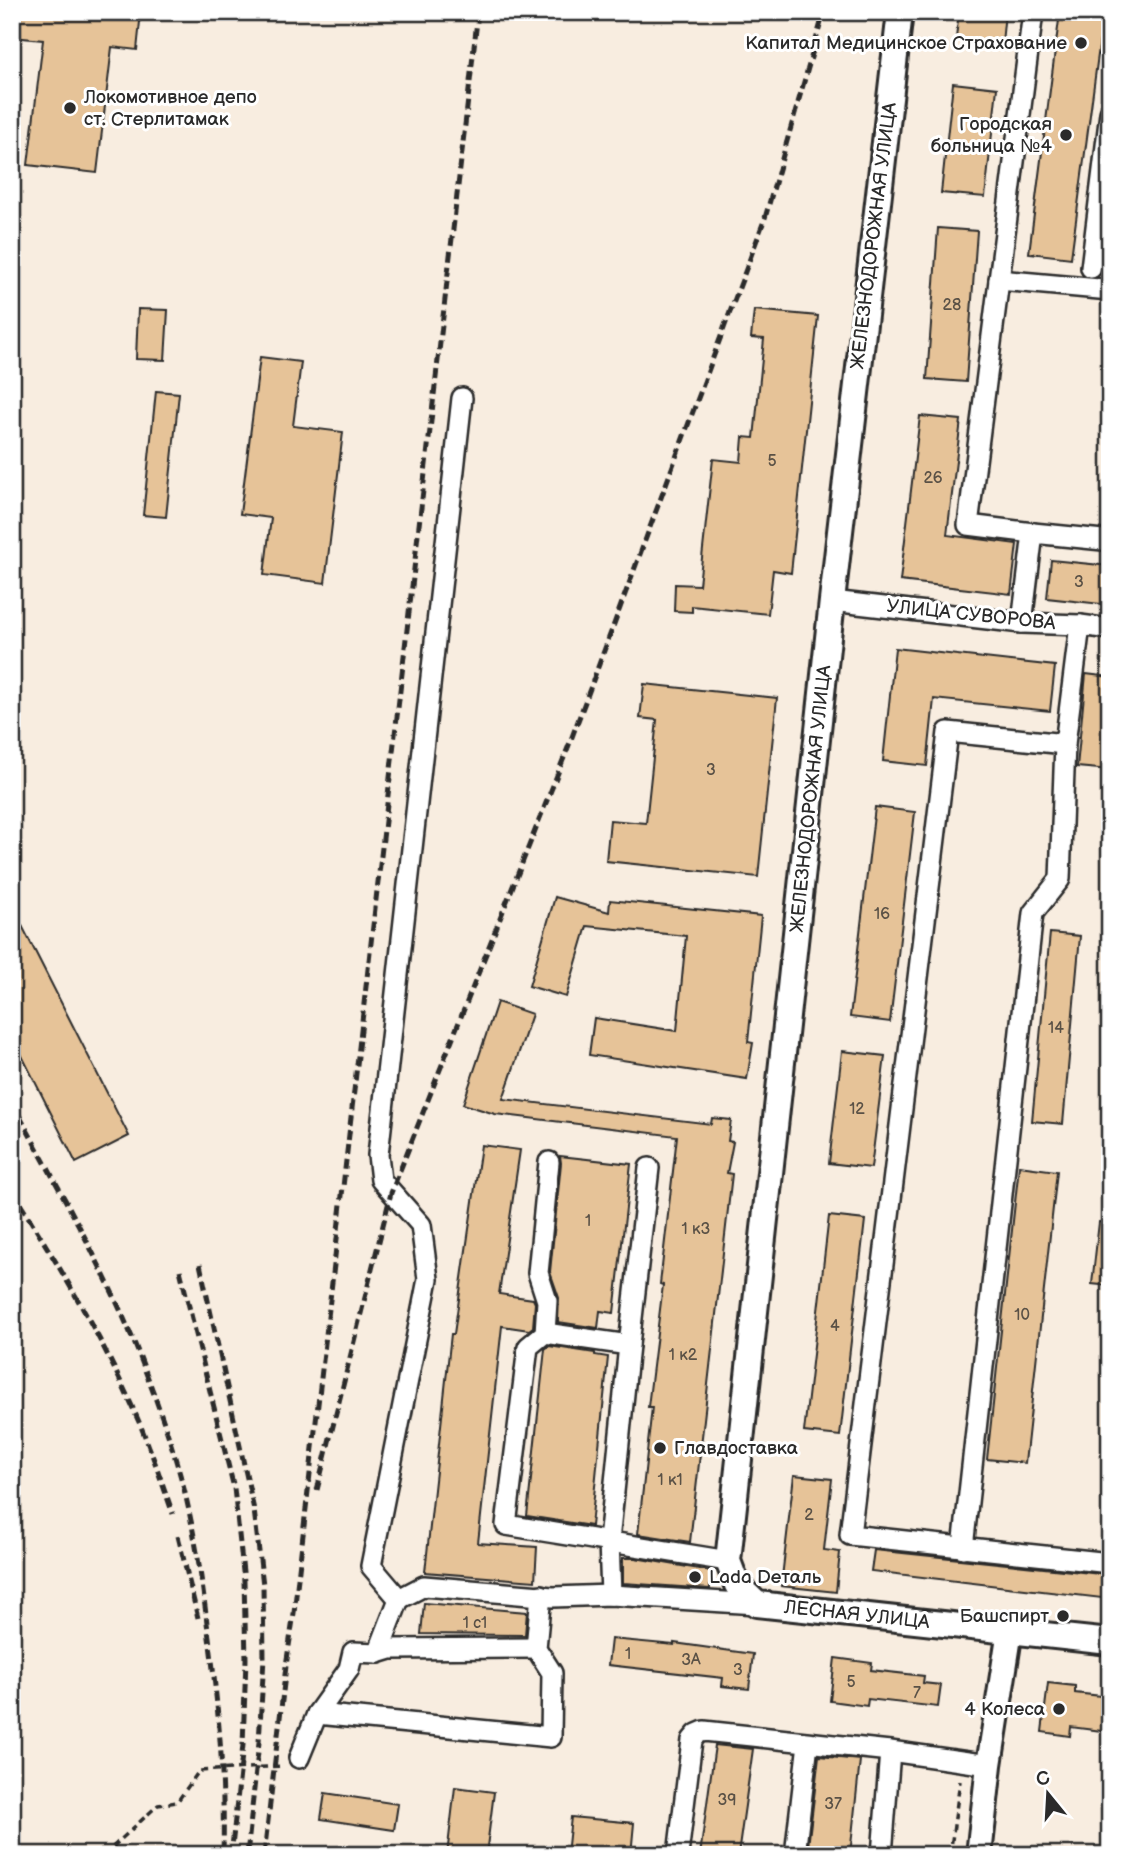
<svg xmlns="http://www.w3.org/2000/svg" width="1122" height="1867" font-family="'Balsamiq Sans',sans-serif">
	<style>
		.building { fill: #e6c398; stroke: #2b2b2b; stroke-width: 2 }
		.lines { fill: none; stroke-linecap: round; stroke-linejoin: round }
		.minor-casing { stroke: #2b2b2b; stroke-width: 24 }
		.major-casing { stroke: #2b2b2b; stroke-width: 30 }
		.path { stroke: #2b2b2b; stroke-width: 3.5; stroke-dasharray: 7 5; stroke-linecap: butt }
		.minor { stroke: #fff; stroke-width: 19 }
		.major { stroke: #fff; stroke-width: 24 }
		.rail { stroke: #2b2b2b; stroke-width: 5; stroke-dasharray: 10 5; stroke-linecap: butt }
		.poi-dot { fill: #2b2b2b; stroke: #fff; stroke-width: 2.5 }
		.labels { text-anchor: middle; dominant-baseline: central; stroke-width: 6; stroke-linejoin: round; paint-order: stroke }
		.number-label { font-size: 16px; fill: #5a5146 }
		.poi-label { font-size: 19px; fill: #2b2b2b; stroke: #fff; text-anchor: end }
		.street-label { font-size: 19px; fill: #2b2b2b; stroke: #fff }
	</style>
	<rect width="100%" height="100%" fill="#f8ede0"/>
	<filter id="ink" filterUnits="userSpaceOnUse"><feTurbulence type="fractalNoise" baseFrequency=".0143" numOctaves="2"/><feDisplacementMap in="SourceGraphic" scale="14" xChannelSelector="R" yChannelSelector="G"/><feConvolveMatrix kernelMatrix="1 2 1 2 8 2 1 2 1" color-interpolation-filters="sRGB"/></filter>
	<g filter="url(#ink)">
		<g class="building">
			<polygon points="12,12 141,12 137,50 112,47 97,173 28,165 43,40 12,37"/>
			<polygon points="959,12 1005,12 1002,43 956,38"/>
			<polygon points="1060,12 1103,17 1071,258 1029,253"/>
			<polygon points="953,83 997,88 985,197 941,193"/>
			<polygon points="938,228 977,231 966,382 927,379"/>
			<polygon points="138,309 168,310 165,360 136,359"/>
			<polygon points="754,310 818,316 791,573 773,570 768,614 692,606 692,612 674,611 675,584 699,585 713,459 741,462 743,437 754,438 764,339 751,338"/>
			<polygon points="260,357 301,362 293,426 343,432 325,583 264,575 271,518 240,514"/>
			<polygon points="156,391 179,393 166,517 143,515"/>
			<polygon points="920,416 961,420 947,535 1017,544 1011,594 900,581"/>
			<polygon points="1051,560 1110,566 1110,605 1047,598"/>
			<polygon points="895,648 1055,666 1050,711 934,699 927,766 883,761"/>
			<polygon points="1086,674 1110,677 1110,770 1077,767"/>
			<polygon points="644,684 777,698 758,877 606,861 610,820 646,823 657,720 640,718"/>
			<polygon points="875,807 915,812 890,1022 850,1017"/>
			<polygon points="555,897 609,912 610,900 761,916 748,1042 753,1043 747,1079 589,1055 594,1018 677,1031 686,936 587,926 566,997 529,986"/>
			<polygon points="12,906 129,1136 76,1163 12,1036"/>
			<polygon points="1050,933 1080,936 1063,1124 1032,1121"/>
			<polygon points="497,1002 532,1014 503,1099 711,1124 712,1118 731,1120 728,1141 733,1142 727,1173 732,1174 690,1542 638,1534 652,1407 648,1407 663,1285 660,1284 677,1136 495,1114 463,1104"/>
			<polygon points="842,1051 885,1056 871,1168 829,1163"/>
			<polygon points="481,1145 520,1150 499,1294 533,1299 535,1303 533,1327 529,1330 502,1326 478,1543 537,1547 535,1581 425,1572 451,1334 454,1334"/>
			<polygon points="560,1156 631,1164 614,1313 600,1311 598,1328 558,1322 559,1298 550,1272 561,1163"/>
			<polygon points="1019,1166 1057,1171 1025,1463 987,1459"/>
			<polygon points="829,1216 865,1220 840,1436 804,1432"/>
			<polygon points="1099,1222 1110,1223 1110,1286 1092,1284"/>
			<polygon points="549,1346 595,1353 595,1355 608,1357 591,1526 527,1516 545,1349"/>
			<polygon points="794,1475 832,1479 824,1550 840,1552 836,1592 781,1586"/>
			<polygon points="874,1550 1110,1575 1110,1599 871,1571"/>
			<polygon points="623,1558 635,1558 711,1571 710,1589 623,1583"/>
			<polygon points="424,1603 527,1612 525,1635 421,1634"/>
			<polygon points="611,1639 674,1645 674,1643 753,1654 749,1689 722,1686 723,1678 608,1665"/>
			<polygon points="835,1658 872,1663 871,1670 924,1676 923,1683 941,1685 938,1707 868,1699 867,1706 830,1701"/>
			<polygon points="1048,1683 1075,1686 1075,1693 1110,1697 1110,1732 1071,1727 1070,1736 1042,1732"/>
			<polygon points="715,1745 753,1749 738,1855 700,1855"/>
			<polygon points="819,1756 860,1760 850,1855 807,1855"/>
			<polygon points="455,1787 494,1792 486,1855 447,1855"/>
			<polygon points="325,1793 398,1804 394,1830 321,1819"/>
			<polygon points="571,1817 634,1823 631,1855 567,1855"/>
		</g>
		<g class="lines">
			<g class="minor-casing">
				<g id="minor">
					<polyline points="1033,12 968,525 1033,533"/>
					<polyline points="1091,268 1110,113"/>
					<polyline points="999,280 1110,290"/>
					<polyline points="462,398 378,1155 381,1180 421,1225 428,1279 371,1566 399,1599 424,1586 553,1597 611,1595 757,1604"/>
					<polyline points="832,601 1022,623 1080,625 1110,629"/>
					<polyline points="1022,623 1033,533 1103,540"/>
					<polyline points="1080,625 1065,744 948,732 850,1535 1110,1563"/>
					<polyline points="549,1162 538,1273 547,1301 545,1333 528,1347 506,1525 728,1561"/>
					<polyline points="545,1333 629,1345 649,1168"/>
					<polyline points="963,1548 1033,913 1060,879 1065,744"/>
					<polyline points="611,1595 609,1541 629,1345"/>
					<polyline points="378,1653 399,1599"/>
					<polyline points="317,1714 349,1669 353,1652 378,1653 391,1649 536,1648"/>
					<polyline points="299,1758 317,1714 551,1737 552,1673 536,1648 541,1595"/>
					<polyline points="678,1855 692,1740 697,1734 704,1731 890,1751 989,1765"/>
					<polyline points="795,1855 808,1743"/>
					<polyline points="882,1855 890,1751"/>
				</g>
			</g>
			<g class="major-casing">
				<g id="major">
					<polyline points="900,12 832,601 728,1561 737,1585 757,1604 1110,1642"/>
					<polyline points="979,1855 989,1765 1010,1630"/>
				</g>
			</g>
			<g class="path">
				<polyline points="104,1855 158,1805 177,1802 199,1771 282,1766"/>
				<polyline points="950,1855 960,1781"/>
			</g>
			<use href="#minor" class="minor"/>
			<use href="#major" class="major"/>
			<g class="rail">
				<path d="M 12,1102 C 56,1184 104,1266 138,1352 C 156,1398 173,1446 185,1493 C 195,1536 202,1579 207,1623 C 218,1700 225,1777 223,1855"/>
				<path d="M 12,1191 C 57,1262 101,1335 135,1413 C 150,1446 161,1480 173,1514"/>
				<polyline points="200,1264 254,1510 263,1585 264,1658 259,1742 247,1855"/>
				<polyline points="180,1270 234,1488 244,1581 246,1659 243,1745 232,1847"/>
				<polyline points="317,1490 391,1193 569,745 765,218 824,12"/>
				<polyline points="178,1536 198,1618"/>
				<polyline points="264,1855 286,1666 294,1613 478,12"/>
			</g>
		</g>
	</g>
	<g class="poi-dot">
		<circle cx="1081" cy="43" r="7"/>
		<circle cx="70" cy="108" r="7"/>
		<circle cx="1066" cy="135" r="7"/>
		<circle cx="660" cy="1448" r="7"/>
		<circle cx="695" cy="1577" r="7"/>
		<circle cx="1063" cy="1616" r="7"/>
		<circle cx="1059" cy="1709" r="7"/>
	</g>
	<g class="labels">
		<g class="number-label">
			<text x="952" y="305">28</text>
			<text x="772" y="461">5</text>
			<text x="933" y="478">26</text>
			<text x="1079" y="582">3</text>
			<text x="711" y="770">3</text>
			<text x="882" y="914">16</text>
			<text x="1056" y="1028">14</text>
			<text x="857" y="1109">12</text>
			<text x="588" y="1221">1</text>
			<text x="696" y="1229">1 к3</text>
			<text x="1022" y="1315">10</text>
			<text x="835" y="1326">4</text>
			<text x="683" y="1355">1 к2</text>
			<text x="670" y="1480">1 к1</text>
			<text x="809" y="1515">2</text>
			<text x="475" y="1623">1 с1</text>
			<text x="628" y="1654">1</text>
			<text x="691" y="1660">3А</text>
			<text x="738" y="1670">3</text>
			<text x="851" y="1682">5</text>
			<text x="917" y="1693">7</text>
			<text x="727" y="1800">39</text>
			<text x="833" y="1804">37</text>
		</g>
		<g class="poi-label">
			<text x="1067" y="43">Капитал Медицинское Страхование</text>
			<text x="84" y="97" text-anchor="start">Локомотивное депо<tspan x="84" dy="22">ст. Стерлитамак</tspan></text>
			<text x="1052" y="124">Городская<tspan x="1052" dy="22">больница №4</tspan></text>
			<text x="674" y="1448" text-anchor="start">Главдоставка</text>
			<text x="709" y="1577" text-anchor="start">Lada Dеталь</text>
			<text x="1049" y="1616">Башспирт</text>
			<text x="1045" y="1709">4 Колеса</text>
		</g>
		<g class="street-label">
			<text transform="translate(874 236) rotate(-83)">ЖЕЛЕЗНОДОРОЖНАЯ УЛИЦА</text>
			<text transform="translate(971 615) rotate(6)">УЛИЦА СУВОРОВА</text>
			<text transform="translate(811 799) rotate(-84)">ЖЕЛЕЗНОДОРОЖНАЯ УЛИЦА</text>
			<text transform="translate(857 1615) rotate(6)">ЛЕСНАЯ УЛИЦА</text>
		</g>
	</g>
	<rect width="1122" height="1867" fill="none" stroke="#fff" stroke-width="42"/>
	<rect x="21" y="21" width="1080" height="1825" fill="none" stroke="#2b2b2b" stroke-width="2.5" filter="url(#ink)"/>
	<g transform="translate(1048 1794) rotate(342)" stroke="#ffffff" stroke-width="5" paint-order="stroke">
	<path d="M0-5L12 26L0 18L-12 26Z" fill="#2b2b2b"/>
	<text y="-10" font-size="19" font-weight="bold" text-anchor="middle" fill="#2b2b2b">С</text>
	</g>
</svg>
